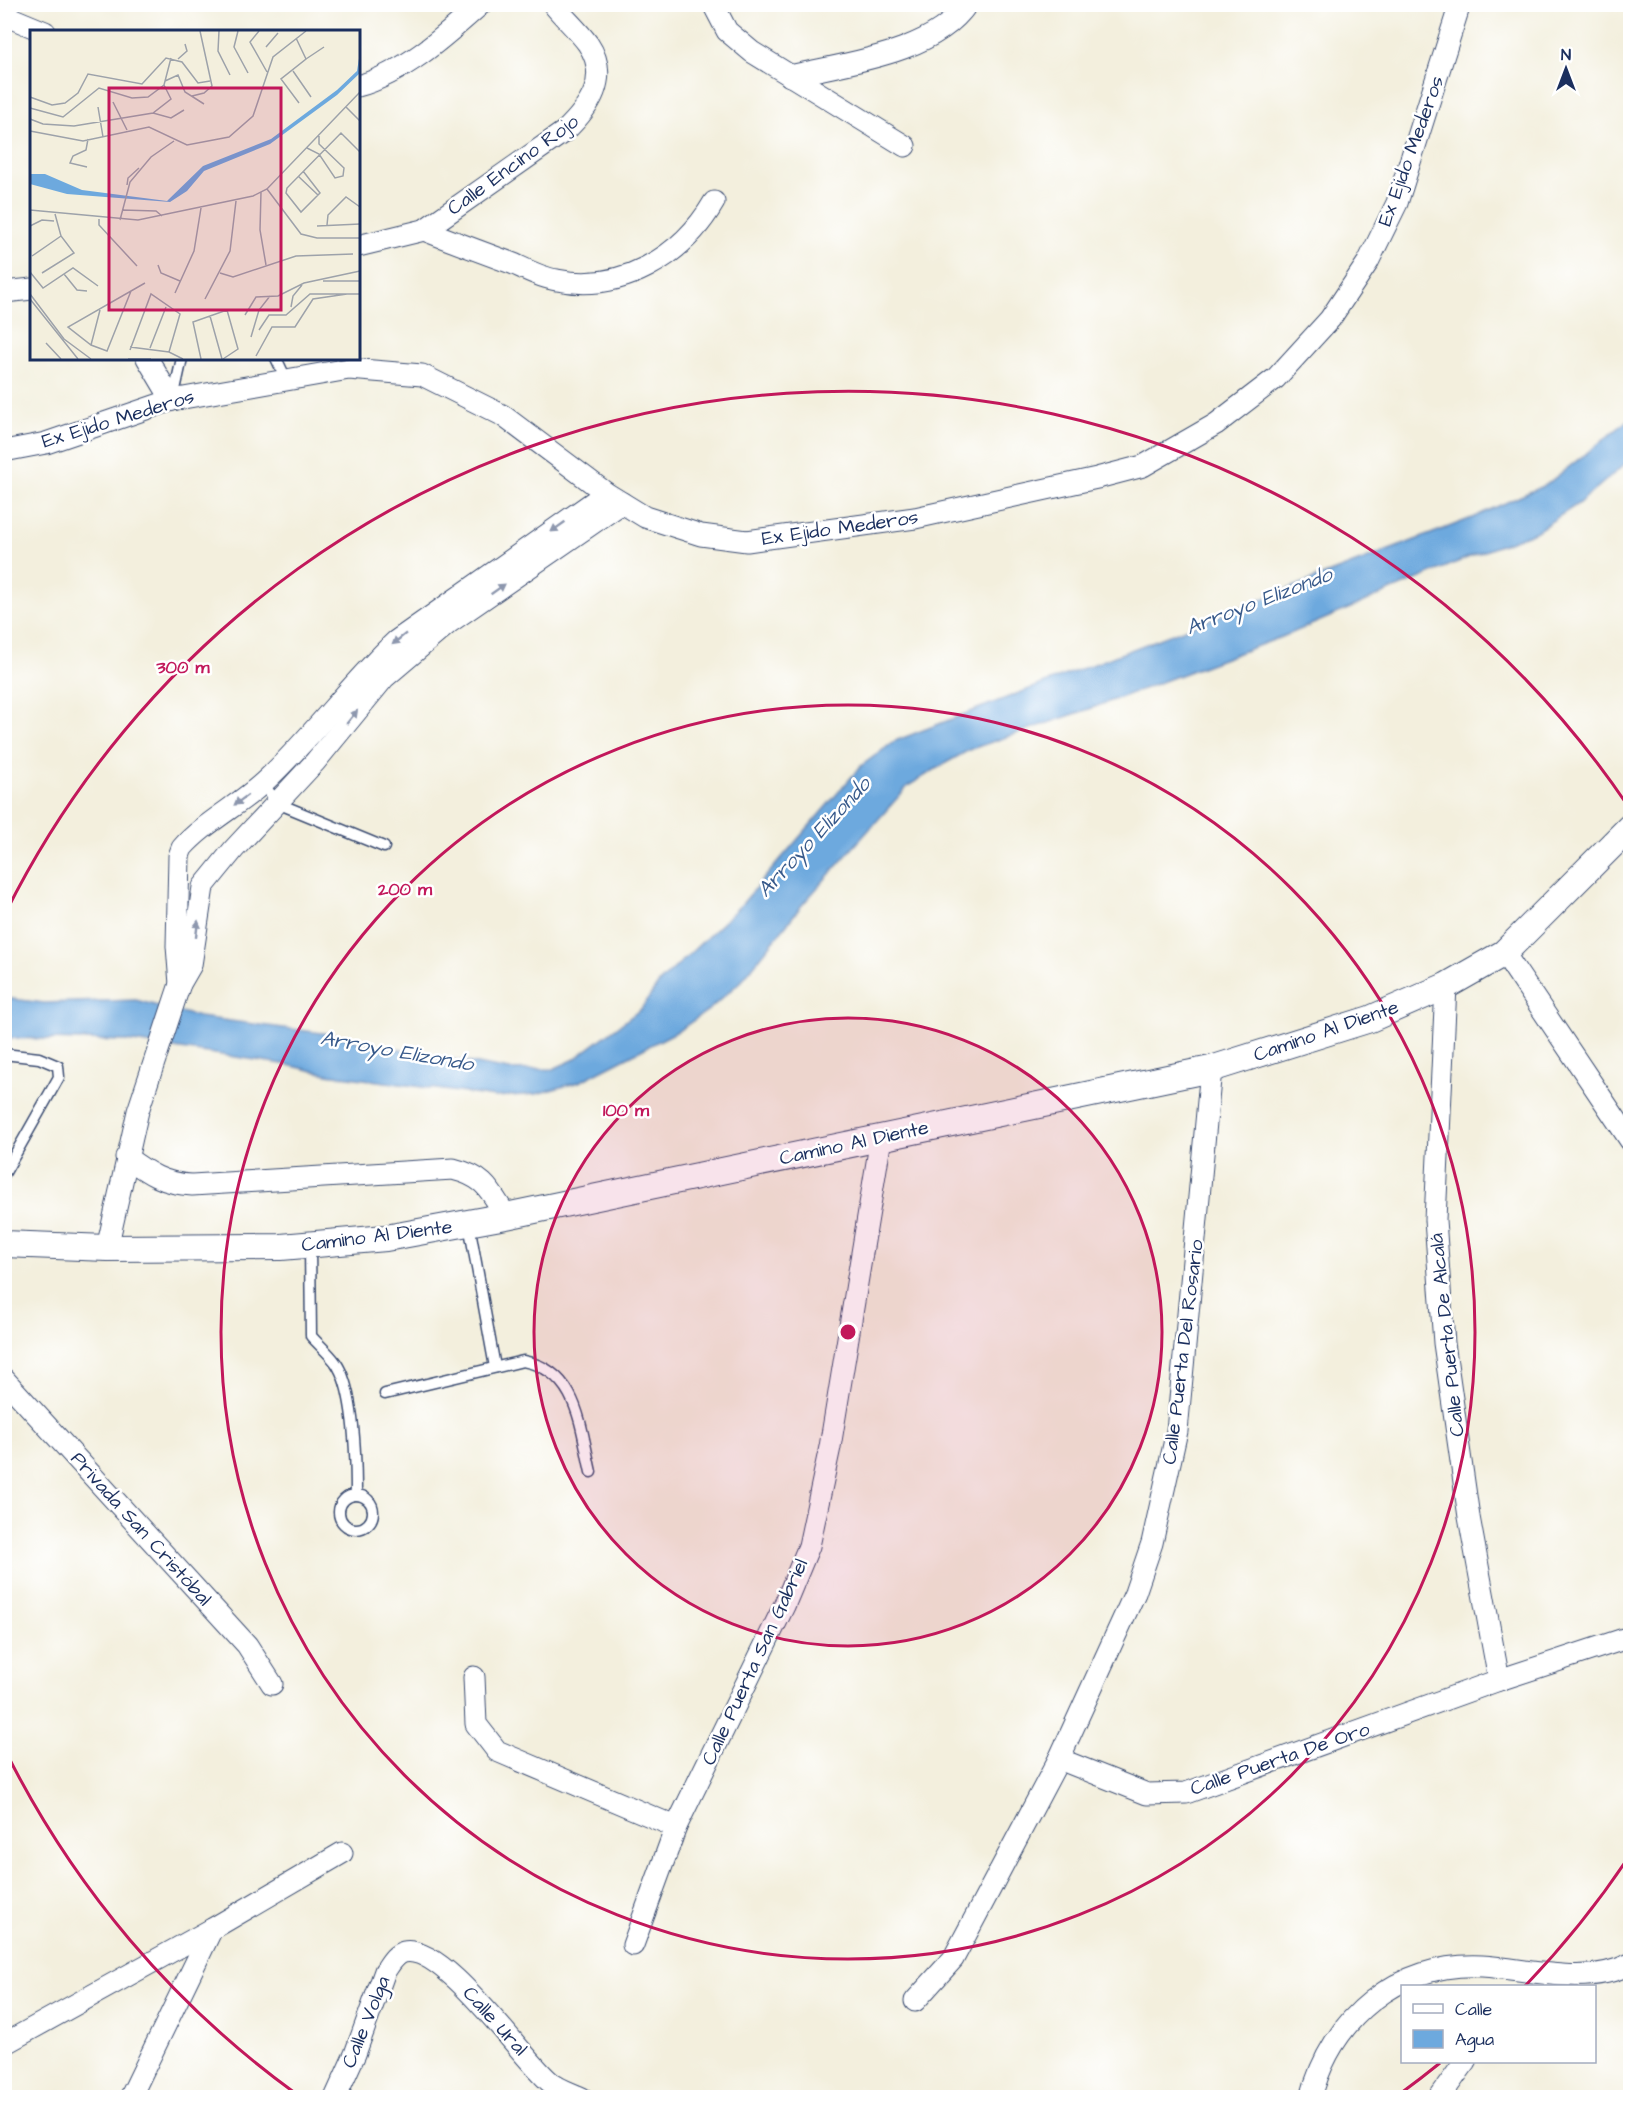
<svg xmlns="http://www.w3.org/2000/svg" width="1635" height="2102" font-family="'Architects Daughter',sans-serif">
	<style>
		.water { fill: #6da9de; stroke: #446c9e; stroke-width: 1.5 }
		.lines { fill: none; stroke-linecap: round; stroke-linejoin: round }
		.service-casing { stroke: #3b4c71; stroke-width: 13 }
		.minor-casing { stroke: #3b4c71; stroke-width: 23 }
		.tertiary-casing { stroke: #3b4c71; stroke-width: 28 }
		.service { stroke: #fff; stroke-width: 10 }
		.minor { stroke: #fff; stroke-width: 21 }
		.tertiary { stroke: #fff; stroke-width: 26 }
		.oneway { fill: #8d97ae }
		.ring { fill: none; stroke: #c2185b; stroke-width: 3 }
		.labels { text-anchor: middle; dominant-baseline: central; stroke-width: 5; stroke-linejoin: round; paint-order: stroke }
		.street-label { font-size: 20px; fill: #1b2f5e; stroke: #fff }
		.water-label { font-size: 21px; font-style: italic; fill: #385a8b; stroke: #fff }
		.inset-road { fill: none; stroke: #9da2aa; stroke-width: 1.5 }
		.view { fill: #c2185b; fill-opacity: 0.15; stroke: #c2185b; stroke-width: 3 }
		.inset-edge { fill: none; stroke: #1b2f5e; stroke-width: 3 }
		.centre { fill: #c2185b; stroke: #fff; stroke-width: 3 }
		.ring-label { font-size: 18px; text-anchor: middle; font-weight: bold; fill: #c2185b; stroke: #fff; stroke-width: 5; stroke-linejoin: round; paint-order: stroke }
	</style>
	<rect width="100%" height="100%" fill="#fff"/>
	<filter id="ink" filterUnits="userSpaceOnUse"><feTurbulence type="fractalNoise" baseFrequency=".0167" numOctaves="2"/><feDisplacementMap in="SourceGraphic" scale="12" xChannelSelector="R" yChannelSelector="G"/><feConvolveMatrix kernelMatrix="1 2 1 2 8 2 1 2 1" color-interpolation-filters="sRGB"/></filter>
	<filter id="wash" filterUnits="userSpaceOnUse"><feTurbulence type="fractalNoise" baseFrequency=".008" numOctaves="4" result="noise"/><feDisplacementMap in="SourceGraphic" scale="24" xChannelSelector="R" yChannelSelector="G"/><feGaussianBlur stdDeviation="1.35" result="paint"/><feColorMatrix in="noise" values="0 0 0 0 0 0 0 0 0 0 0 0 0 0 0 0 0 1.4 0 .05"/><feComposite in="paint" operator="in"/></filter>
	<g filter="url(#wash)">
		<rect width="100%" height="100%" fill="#f3efdd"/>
		<polygon class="water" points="1630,419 1630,460 1578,504 1535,532 1474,555 1292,633 1092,708 971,749 944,764 908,786 802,905 743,979 710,1009 678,1031 579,1082 536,1094 495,1097 327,1074 283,1064 126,1041 5,1038 5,998 44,1003 136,1000 199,1017 330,1034 369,1044 509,1070 553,1069 573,1060 641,1009 659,983 742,904 861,766 895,741 1472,518 1547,484"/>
	</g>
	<g filter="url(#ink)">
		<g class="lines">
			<g class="service-casing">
				<g id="service">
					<polyline points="276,358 286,379"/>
					<polyline points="173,399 182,358"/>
					<polyline points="263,783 277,803 384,847"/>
					<polyline points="4,1054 39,1058 58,1066 59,1077 4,1174"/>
					<polyline points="469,1224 495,1367"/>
					<path d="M 310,1245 L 311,1336 C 319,1345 329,1353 336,1363 C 355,1390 356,1462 356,1495"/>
					<path d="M 385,1394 L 523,1361 C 578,1371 580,1425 591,1472"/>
					<circle cx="356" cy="1512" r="17"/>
				</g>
			</g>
			<g class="minor-casing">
				<g id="minor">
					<polyline points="713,4 727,31 752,52 905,146"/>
					<polyline points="4,15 45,32"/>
					<path d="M 790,76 C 845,63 933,54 967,4"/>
					<path d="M 358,86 C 405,73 445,36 481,4"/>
					<path d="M 424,230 C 454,242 484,253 514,264 C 527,270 542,278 557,280 C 621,293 682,257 714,202"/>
					<path d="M 358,246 L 424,230 L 565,131 C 589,108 611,78 588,44 C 578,30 564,18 553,4"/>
					<polyline points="4,292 32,289"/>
					<polyline points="147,358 172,400"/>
					<polyline points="4,451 46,443 172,400 349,369 422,375 502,415 606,493 645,517 701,535 747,541 915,518 1097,478 1143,466 1216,424 1276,378 1330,319 1368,262 1397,203 1460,4"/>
					<polyline points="1504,953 1630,1140"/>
					<path d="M 180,984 L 177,946 L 179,856 L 182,848 C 205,822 238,806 264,782 C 312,738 349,685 396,641 L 606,493"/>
					<polyline points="1446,986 1435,1220 1444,1343 1469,1517 1499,1680"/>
					<path d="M 126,1157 C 148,1173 164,1184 192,1185 L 453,1169 C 485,1177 489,1189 506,1216"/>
					<polyline points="107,1248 138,1111 180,984 191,965 203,887 234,849 315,762 384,678 450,622 622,503"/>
					<polyline points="4,1379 247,1645 272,1684"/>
					<polyline points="474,1677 476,1724 497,1751 676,1827"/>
					<polyline points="1059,1759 1147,1794 1186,1793 1499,1680 1630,1637"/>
					<polyline points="633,1945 676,1827 784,1606 809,1546 830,1447 881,1138"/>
					<polyline points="915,2001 953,1959 1059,1759 1135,1593 1152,1543 1177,1431 1211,1069"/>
					<polyline points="4,2044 212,1929 342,1853"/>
					<polyline points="130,2098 212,1929"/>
					<path d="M 335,2098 L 355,2054 L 385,1971 C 390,1964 395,1954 404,1952 C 443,1943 520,2056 549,2081 C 557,2089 571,2093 582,2098"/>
					<path d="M 1311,2098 C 1331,2018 1398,1962 1482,1966 C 1530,1969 1585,1987 1630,1964"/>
					<polyline points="1439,2098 1465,2062"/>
				</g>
			</g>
			<g class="tertiary-casing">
				<polyline id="tertiary" points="4,1244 107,1248 281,1247 386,1238 506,1216 1211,1069 1370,1019 1446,986 1504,953 1630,827"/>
			</g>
			<use href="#service" class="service"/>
			<use href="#minor" class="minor"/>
			<use href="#tertiary" class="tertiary"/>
		</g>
		<defs><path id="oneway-solid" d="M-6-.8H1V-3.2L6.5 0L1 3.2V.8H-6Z" transform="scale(1.5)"/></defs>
		<g class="oneway">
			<use href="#oneway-solid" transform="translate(558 527) rotate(145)"/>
			<use href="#oneway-solid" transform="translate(498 589) rotate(-35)"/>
			<use href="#oneway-solid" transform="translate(399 639) rotate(141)"/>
			<use href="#oneway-solid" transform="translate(352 717) rotate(-51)"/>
			<use href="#oneway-solid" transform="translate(241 800) rotate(143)"/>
			<use href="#oneway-solid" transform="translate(197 929) rotate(-83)"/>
		</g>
	</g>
	<circle cx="848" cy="1332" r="314" fill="#c2185b" fill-opacity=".12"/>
	<g class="ring">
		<circle cx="848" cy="1332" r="314"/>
		<circle cx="848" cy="1332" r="627"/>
		<path d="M1628 1858A941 941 0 0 1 1525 1986M1440 2063A941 941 0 0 1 1401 2093M295 2093A941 941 0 0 1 6 1752M6 912A941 941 0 0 1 1628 806"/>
	</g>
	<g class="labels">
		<g class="street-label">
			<text transform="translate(1411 151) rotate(-70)">Ex Ejido Mederos</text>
			<text transform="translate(513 165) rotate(-36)">Calle Encino Rojo</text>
			<text transform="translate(118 419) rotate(-17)">Ex Ejido Mederos</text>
			<text transform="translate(840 528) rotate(-8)">Ex Ejido Mederos</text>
			<text transform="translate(1326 1031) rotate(-19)">Camino Al Diente</text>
			<text transform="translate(854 1143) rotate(-12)">Camino Al Diente</text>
			<text transform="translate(377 1236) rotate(-7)">Camino Al Diente</text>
			<text transform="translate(1447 1335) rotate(-96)">Calle Puerta De Alcalá</text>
			<text transform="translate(1183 1352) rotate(-83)">Calle Puerta Del Rosario</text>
			<text transform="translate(141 1529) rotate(48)">Privada San Cristóbal</text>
			<text transform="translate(755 1662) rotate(-65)">Calle Puerta San Gabriel</text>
			<text transform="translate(1280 1759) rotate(-19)">Calle Puerta De Oro</text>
			<text transform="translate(495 2021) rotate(48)">Calle Ural</text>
			<text transform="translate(366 2022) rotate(-68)">Calle Volga</text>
		</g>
		<g class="water-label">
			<text transform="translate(1259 601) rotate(-21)">Arroyo Elizondo</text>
			<text transform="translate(814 837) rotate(-47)">Arroyo Elizondo</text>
			<text transform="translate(397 1051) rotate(10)">Arroyo Elizondo</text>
		</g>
	</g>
	<g transform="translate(30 30)">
		<rect width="330" height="330" fill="#f3efdd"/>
		<path d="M 330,22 L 330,43 L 307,65 L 240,114 L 174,141 L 157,161 L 140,172 L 37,164 L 0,154 L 0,144 L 15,144 L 52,160 L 137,171 L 173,136 L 241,109 L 307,60 L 327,41 Z" fill="#6da9de"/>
		<path class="inset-road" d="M 189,1 L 188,21 L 200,45M 208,1 L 204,17 L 218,43M 229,1 L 220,12 L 237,42M 266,8 L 276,29 L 251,49 L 269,73M 236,17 L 248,3M 148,29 L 157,21 L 155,14M 276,29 L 294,17M 263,41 L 281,67M 135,51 L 148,45 L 155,62 L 174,74M 162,66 L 174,63 L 182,56 L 170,1M 0,67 L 22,75 L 35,73 L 48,63 L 58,44 L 112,54 L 136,28 L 152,32 L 168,53 L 180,51M 83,72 L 97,100M 68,77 L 73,107M 316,77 L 330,91M 0,78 L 33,87 L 69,58 L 102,68 L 118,67 L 134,55 L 141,28M 123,83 L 141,88 L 154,80M 0,89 L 13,94 L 44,96 L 123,83 L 141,69 L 134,55M 0,101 L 53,111 L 119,97 L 157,115 L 199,107 L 223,86 L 243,27 L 276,1M 277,118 L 289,124 L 305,148 L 313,146 L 314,138 L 289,114 L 289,106M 57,137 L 40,133 L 43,126 L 56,120 L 58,109M 273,141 L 290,163 L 271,182 L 256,163 L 257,158 L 311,103 L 330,122M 268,146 L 288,165M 97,155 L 98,148 L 109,138M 237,159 L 271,204 L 287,208 L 330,208M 231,162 L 230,200 L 236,235M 0,180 L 108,190 L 223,166 L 237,159 L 330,62M 92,180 L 126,181 L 132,186M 69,189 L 69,195 L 107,236M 90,190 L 100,152 L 121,127 L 144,111M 297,195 L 298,185 L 316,167 L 330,177M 0,196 L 12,190 L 24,191M 287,196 L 330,194M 2,226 L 31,206M 128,235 L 131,243 L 150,251M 0,242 L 13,258 L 43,238 L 68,256M 12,243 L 44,223 L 31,206 L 25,184M 190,243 L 203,247 L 266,226 L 323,224M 34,244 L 47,260 L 57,261M 293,251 L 330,251M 101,261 L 77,321 L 61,315 L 38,297 L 115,253M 145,263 L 164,221 L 171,178M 0,264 L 34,309 L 61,329M 0,269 L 48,329M 175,269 L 200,221 L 206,171M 261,277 L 263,266 L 272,255M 215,285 L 226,267 L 248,266 L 274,253 L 330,241M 180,286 L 192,329M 229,300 L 239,285 L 256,285 L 280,264 L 330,264M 221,307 L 229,280 L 240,266M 16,313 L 31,329M 61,315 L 70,280M 100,317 L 139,322 L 153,329M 120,318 L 136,277M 100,320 L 121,264 L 150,284 L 139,322M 226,326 L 242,297 L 265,297 L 283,269 L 317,264M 98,329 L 121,329M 171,329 L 163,292 L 197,280 L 208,319 L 193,329"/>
		<path class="view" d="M 79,58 L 251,58 L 251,280 L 79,280 Z"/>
		<rect width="330" height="330" class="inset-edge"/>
	</g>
	<circle cx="848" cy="1332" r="9" class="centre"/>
	<g class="ring-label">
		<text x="183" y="673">300 m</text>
		<text x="405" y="895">200 m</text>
		<text x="626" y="1116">100 m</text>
	</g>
	<rect width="1635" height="2102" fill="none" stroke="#fff" stroke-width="24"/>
	<rect x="1401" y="1985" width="195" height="78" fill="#ffffff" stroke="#a4acbf" stroke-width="1.5"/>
	<rect x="1413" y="2004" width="30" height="9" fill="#ffffff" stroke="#a4acbf" stroke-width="1.5"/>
	<text x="1455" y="2015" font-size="18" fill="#1b2f5e">Calle</text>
	<rect x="1413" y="2030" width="30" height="18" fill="#6da9de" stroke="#a4acbf" stroke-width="1.5"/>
	<text x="1455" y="2045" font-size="18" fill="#1b2f5e">Agua</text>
	<g transform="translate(1566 69)" stroke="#ffffff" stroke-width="4.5" paint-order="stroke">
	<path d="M0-4.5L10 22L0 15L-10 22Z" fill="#1b2f5e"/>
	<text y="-9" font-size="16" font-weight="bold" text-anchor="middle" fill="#1b2f5e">N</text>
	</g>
</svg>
